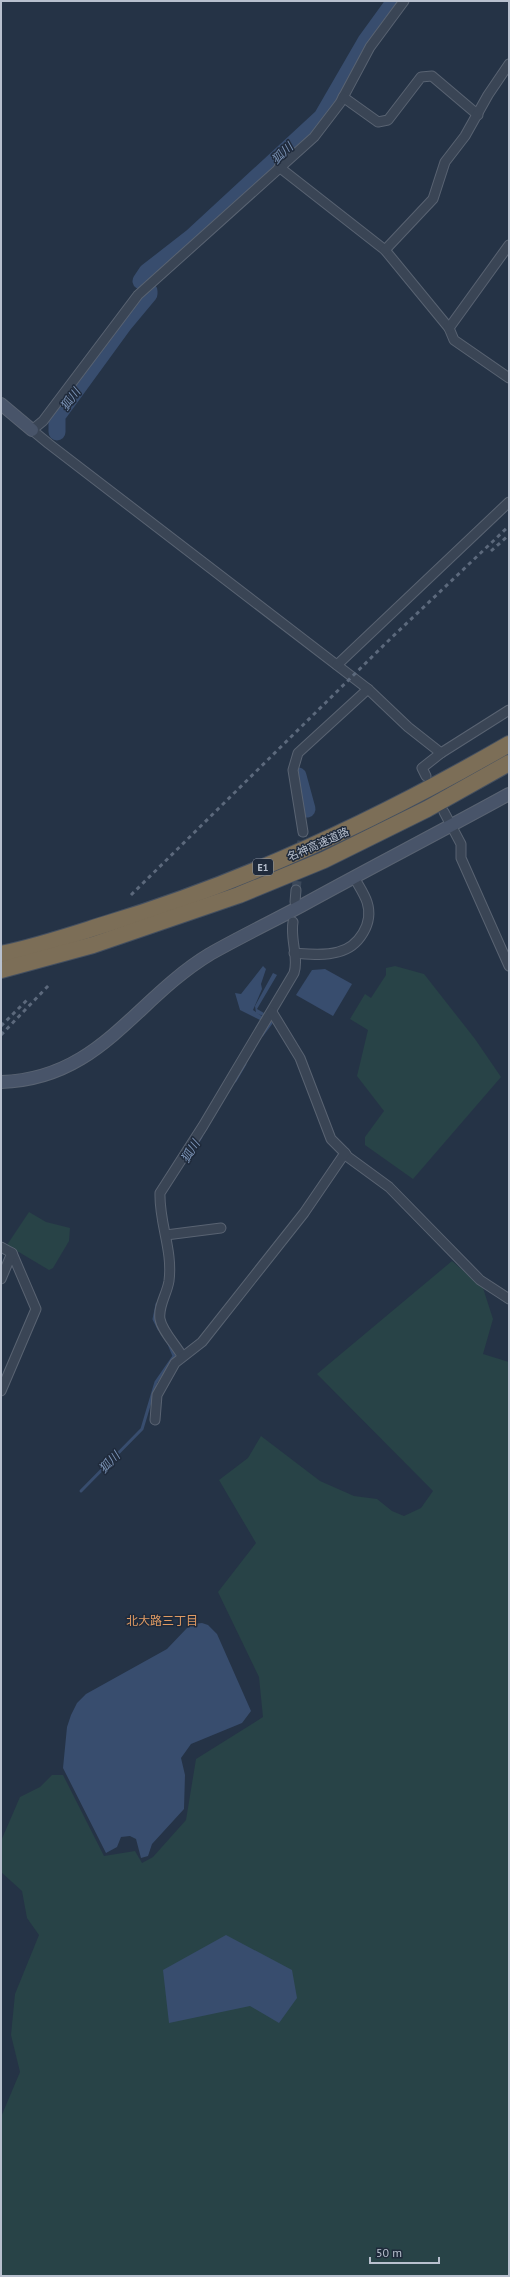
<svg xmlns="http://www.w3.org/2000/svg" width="510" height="2277" font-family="'PT Sans','Noto Sans JP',sans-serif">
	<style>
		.green { fill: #284347 }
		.water { fill: #384d6e }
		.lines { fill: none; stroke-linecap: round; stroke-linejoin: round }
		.stream { stroke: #384d6e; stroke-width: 3 }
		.river { stroke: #384d6e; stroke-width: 17 }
		.street-tunnel { stroke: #3b485a; stroke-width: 9; stroke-dasharray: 9 4.5; stroke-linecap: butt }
		.street-casing { stroke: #596372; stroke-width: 11 }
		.secondary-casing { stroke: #596372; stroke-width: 14 }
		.highway-casing { stroke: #455060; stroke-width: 18 }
		.street { stroke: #3a4555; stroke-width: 9 }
		.secondary { stroke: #485469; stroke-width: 12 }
		.highway { stroke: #7c6e57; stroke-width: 16 }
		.rail { stroke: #5c697c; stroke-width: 3; stroke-dasharray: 4 4; stroke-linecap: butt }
		.labels { text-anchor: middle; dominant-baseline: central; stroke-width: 3; stroke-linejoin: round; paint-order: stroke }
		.shield { fill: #1f2a3b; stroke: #8a93a2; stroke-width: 1 }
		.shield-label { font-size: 10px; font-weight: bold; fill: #b8c0ce }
		.street-label { font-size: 11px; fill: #b8c0ce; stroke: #1f2a3b }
		.water-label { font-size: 12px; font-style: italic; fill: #7d95b8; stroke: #1f2a3b }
		.neighbourhood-label { font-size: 12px; fill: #df9b63; stroke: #1f2a3b }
	</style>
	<rect width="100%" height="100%" fill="#253346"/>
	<g class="green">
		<polygon points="395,966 424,974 475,1039 501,1077 413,1179 365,1145 365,1137 384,1111 357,1076 368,1030 350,1019 365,994 371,998 386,975 386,968"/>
		<polygon points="29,1212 46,1222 70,1228 69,1241 53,1268 49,1270 7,1245"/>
		<polygon points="452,1261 483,1288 493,1319 483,1354 509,1362 509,2276 1,2276 1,2117 20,2072 11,2035 15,1994 39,1935 27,1918 22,1891 1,1872 1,1841 20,1797 40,1787 52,1775 63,1775 104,1856 135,1851 142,1863 153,1857 186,1820 196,1759 263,1717 259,1677 218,1592 256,1543 219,1480 248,1458 261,1436 320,1481 354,1496 377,1499 392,1511 404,1516 421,1508 433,1491 317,1374"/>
	</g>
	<g class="water">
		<polygon points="263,966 266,969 261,984 262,989 253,1010 263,1017 260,1020 240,1010 235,993 241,994"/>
		<polygon points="325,969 352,984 333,1016 296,995 312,970"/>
		<polygon points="273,973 277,975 257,1009 264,1013 263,1016 256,1013 255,1006"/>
		<polygon points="202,1623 208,1625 217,1634 251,1711 242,1723 191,1744 181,1758 185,1775 184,1809 152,1844 148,1856 141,1858 136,1839 130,1836 121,1837 117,1847 106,1853 63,1768 67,1727 71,1715 77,1703 86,1694 167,1649 187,1628 193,1624"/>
		<polygon points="226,1935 292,1970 297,1998 279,2023 250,2006 169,2023 163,1970"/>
	</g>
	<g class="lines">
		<g class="stream">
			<polyline points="262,1035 271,1023"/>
			<polyline points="235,1081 245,1064"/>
			<polyline points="186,1161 201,1137"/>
			<polyline points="157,1304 154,1319 159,1329"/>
			<polyline points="81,1491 142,1429 156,1382 174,1356 169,1344"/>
		</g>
		<g class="river">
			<polyline points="141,281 147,272 192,237 322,117 366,41 395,1"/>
			<polyline points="57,432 57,416 124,324 149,294 149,291"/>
			<polyline points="298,776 307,809"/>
		</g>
		<polyline class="street-tunnel" points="296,890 303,832"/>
		<g class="street-casing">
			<g id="street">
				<polyline points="404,1 370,47 340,103 314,137 138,295 43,421 32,430 49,444 368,689 408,727 441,753 509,710"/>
				<polyline points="343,97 378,122 388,120 421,77 432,76 478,115"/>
				<polyline points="279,167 385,250 449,328 454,340 509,378"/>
				<polyline points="385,250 433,199 445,162 465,136 488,95 509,64"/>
				<polyline points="449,328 509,245"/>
				<polyline points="337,665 509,502"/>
				<polyline points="426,776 422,768 441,753"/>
				<polyline points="444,812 461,844 461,858 509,966"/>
				<polyline points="303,832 293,770 298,753 368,689"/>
				<polyline points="295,902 296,890"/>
				<path d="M 294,953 C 308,954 324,956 338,952 C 359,947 374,923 367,902 C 364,893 358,885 354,877"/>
				<polyline points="345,1153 348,1157 389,1187 480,1280 509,1299"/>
				<polyline points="166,1235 221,1228"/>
				<polyline points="1,1247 12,1253 36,1309 1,1391"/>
				<polyline points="1,1279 12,1253"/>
				<path d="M 182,1356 C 176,1345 162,1331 160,1319 C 158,1306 167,1294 169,1281 C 173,1250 159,1223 160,1193 L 203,1126 L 294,973 C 299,957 290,940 293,922"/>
				<polyline points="155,1420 157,1395 175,1363 202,1342 304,1213 345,1153 331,1139 300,1058 272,1012"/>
			</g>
		</g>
		<g class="secondary-casing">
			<g id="secondary">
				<polyline points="1,404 32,430"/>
				<path d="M 1,1082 C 100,1079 134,1000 210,954 C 240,937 271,922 301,906 C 370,868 440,832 509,794"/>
			</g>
		</g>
		<g class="highway-casing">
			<g id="highway">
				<path d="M 1,954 C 36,947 71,935 106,924 C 248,881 381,818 509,744"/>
				<polyline points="1,970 93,945 239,895 324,860 427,809 509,763"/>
			</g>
		</g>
		<use href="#street" class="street"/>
		<use href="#secondary" class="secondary"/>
		<use href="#highway" class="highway"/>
		<g class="rail">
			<polyline points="491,551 509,535"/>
			<polyline points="131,895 386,643 509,526"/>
			<polyline points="1,1026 28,999"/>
			<polyline points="1,1035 49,985"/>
		</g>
	</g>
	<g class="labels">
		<rect class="shield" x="253" y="859" width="20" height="16" rx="3"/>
		<g class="shield-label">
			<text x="263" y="867">E1</text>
		</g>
		<g class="street-label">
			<text transform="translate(318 844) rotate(-24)">名神高速道路</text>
		</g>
		<g class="water-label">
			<text transform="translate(282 153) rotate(-43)">狐川</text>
			<text transform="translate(70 399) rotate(-54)">狐川</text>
			<text transform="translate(190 1151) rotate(-58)">狐川</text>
			<text transform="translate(109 1462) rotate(-46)">狐川</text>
		</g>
		<g class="neighbourhood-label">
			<text x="162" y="1620">北大路三丁目</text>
		</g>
	</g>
	<rect width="510" height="2277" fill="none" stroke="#b8c0ce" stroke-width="4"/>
	<path d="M370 2257v6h69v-6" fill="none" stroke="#b8c0ce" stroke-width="2"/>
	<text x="376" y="2257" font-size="12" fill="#b8c0ce" stroke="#1f2a3b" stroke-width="3" paint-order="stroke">50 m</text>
</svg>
